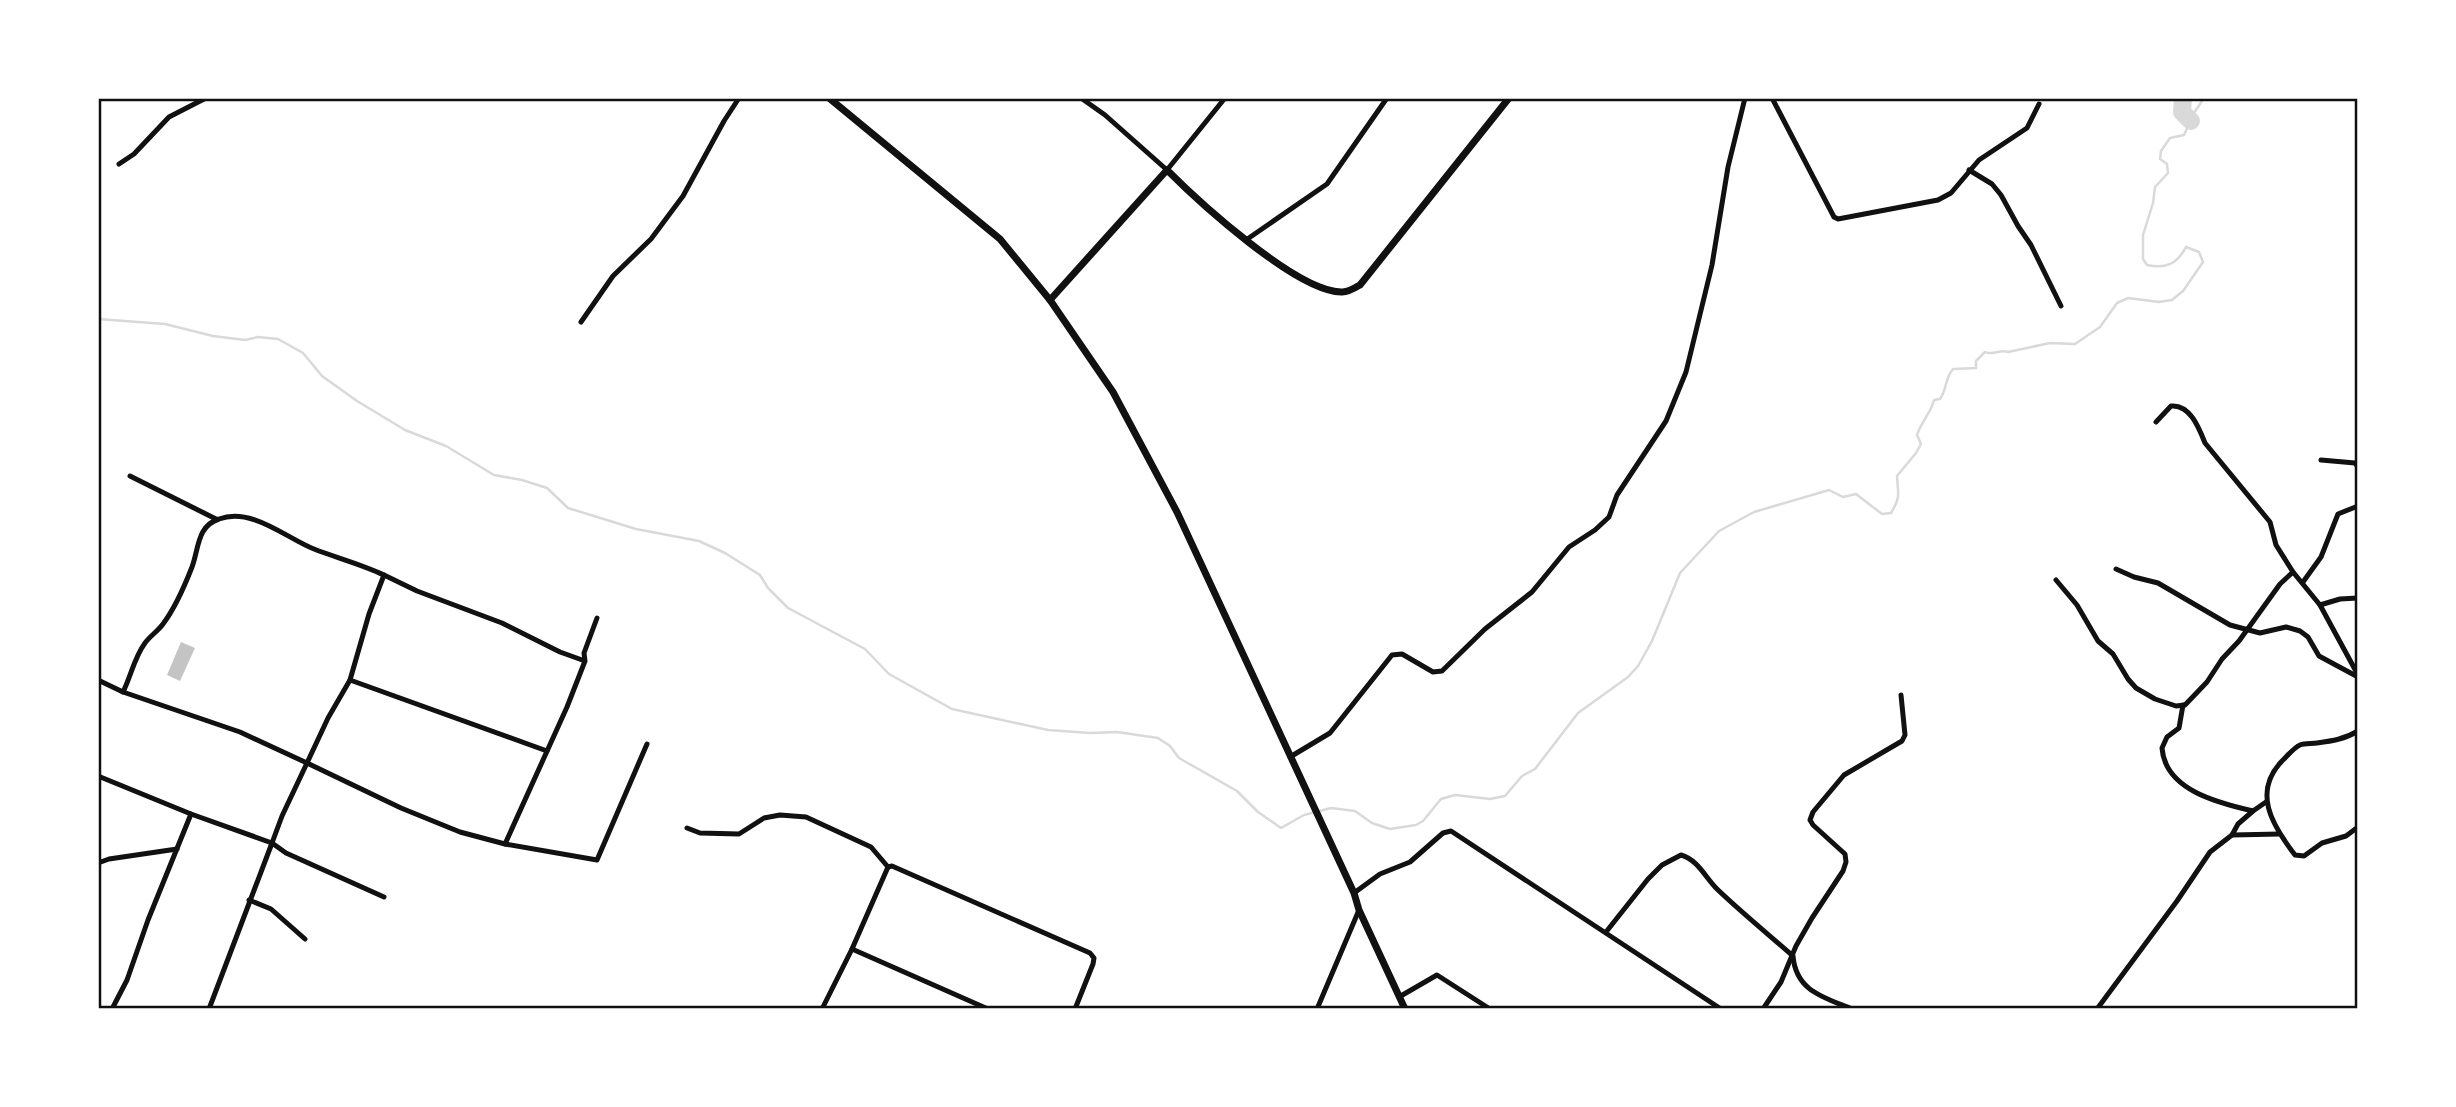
<svg xmlns="http://www.w3.org/2000/svg" width="2456" height="1107" font-family="'Space Grotesk',sans-serif">
	<style>
		.lines { fill: none; stroke-linecap: round; stroke-linejoin: round }
		.stream { stroke: #d9d9d9; stroke-width: 2.5 }
		.river { stroke: #d9d9d9; stroke-width: 18 }
		.building { fill: #c4c4c4 }
		.minor { stroke: #111; stroke-width: 5 }
		.tertiary { stroke: #111; stroke-width: 7 }
		.neatline { fill: none; stroke: #111; stroke-width: 2.5 }
	</style>
	<rect width="100%" height="100%" fill="#fff"/>
	<g class="lines">
		<path class="stream" d="M 98,319 L 165,324 L 213,336 L 245,340 L 258,337 L 278,339 L 303,353 L 322,376 L 357,401 L 405,430 L 446,446 L 494,475 L 522,480 L 547,488 L 568,508 L 636,529 L 699,541 L 725,553 L 760,575 L 768,588 L 788,608 L 865,649 L 889,674 L 952,709 L 1048,730 L 1090,733 L 1117,732 L 1158,738 L 1170,746 L 1179,758 L 1237,791 L 1258,812 L 1281,828 L 1304,815 L 1331,808 L 1355,811 L 1372,823 L 1390,829 L 1416,825 L 1423,821 L 1441,799 L 1455,795 L 1490,799 L 1505,796 L 1522,776 L 1535,769 L 1578,713 L 1628,677 L 1638,666 L 1652,641 L 1680,573 L 1719,531 L 1754,512 L 1829,490 L 1843,497 L 1856,494 L 1882,514 L 1891,513 C 1901,496 1898,495 1897,476 L 1916,453 L 1921,444 L 1917,435 C 1921,422 1931,413 1934,400 L 1940,399 C 1947,389 1945,378 1953,369 L 1976,368 L 1976,361 L 1985,352 C 1993,356 1999,349 2008,352 L 2050,343 L 2075,344 L 2100,327 L 2117,303 L 2128,298 L 2159,302 L 2172,300 L 2183,291 L 2203,262 L 2199,252 L 2186,247 C 2177,264 2166,269 2147,265 L 2143,259 L 2143,235 L 2153,203 L 2155,187 L 2168,173 L 2167,164 L 2160,159 L 2161,151 L 2170,138 L 2184,135 L 2194,113 L 2204,98"/>
		<polyline class="river" points="2183,98 2182,112 2191,121"/>
	</g>
	<polygon class="building" points="181,642 195,648 180,681 167,675"/>
	<g class="lines">
		<g class="minor">
			<polyline points="1081,98 1105,115 1167,170 1225,98"/>
			<polyline points="1772,98 1834,217 1838,219 1938,200 1951,193 1979,160 2027,128 2039,104"/>
			<polyline points="119,164 134,154 169,117 206,98"/>
			<polyline points="1969,170 1992,184 2001,195 2018,226 2031,245 2061,306"/>
			<polyline points="1246,240 1327,184 1387,98"/>
			<polyline points="581,322 613,276 651,239 683,196 724,121 739,98"/>
			<path d="M 2156,422 L 2171,406 C 2190,404 2199,428 2205,443 L 2270,522 L 2276,545 L 2293,572"/>
			<polyline points="2321,460 2355,463 2358,467"/>
			<polyline points="130,476 216,519"/>
			<polyline points="2116,569 2134,577 2158,583 2230,625 2260,633 2286,627 2300,631 2308,637 2319,656 2358,677"/>
			<polyline points="2056,580 2077,605 2098,641 2113,654 2128,679 2136,688 2155,699 2176,706 2185,705 2207,682 2222,659 2239,641 2280,584 2293,572 2320,605"/>
			<polyline points="2303,582 2321,557 2338,514 2358,506"/>
			<polyline points="2358,598 2340,599 2320,605 2358,675"/>
			<polyline points="585,661 560,652 502,623 417,591 384,575 369,614 350,680 328,718 307,763 401,808 460,832 505,844 567,707 585,661 584,653 597,618"/>
			<polyline points="98,680 123,692 240,732 307,763 282,816 272,843 286,853 384,897"/>
			<polyline points="350,680 547,751"/>
			<path d="M 123,692 C 131,676 134,658 145,643 C 150,636 158,631 163,624 C 175,608 185,585 192,567 C 199,548 197,526 219,519 C 252,507 286,538 314,549 C 337,558 361,564 384,575"/>
			<path d="M 2183,705 L 2179,728 L 2167,737 L 2162,748 C 2165,790 2218,803 2253,811 L 2266,802"/>
			<path d="M 2358,731 C 2345,739 2332,741 2317,743 C 2312,744 2305,743 2300,745 C 2295,747 2288,755 2284,759 C 2251,791 2272,825 2295,855 L 2304,856 L 2322,843 L 2346,836 L 2358,827"/>
			<polyline points="1290,757 1330,733 1392,655 1402,654 1433,672 1442,671 1485,629 1532,592 1569,547 1595,530 1609,517 1617,495 1666,421 1686,372 1712,265 1728,167 1745,98"/>
			<polyline points="98,776 191,814 272,843 209,1009"/>
			<polyline points="687,828 700,833 739,834 764,818 780,815 806,817 871,847 888,867 892,866 1090,953 1094,958 1093,964 1075,1009"/>
			<polyline points="2232,835 2280,834"/>
			<polyline points="505,844 597,860 647,744"/>
			<polyline points="98,863 109,859 177,849"/>
			<polyline points="1354,893 1380,874 1410,862 1443,833 1451,831 1721,1009"/>
			<polyline points="249,900 271,909 305,939"/>
			<path d="M 1606,932 L 1648,879 L 1662,865 L 1681,855 C 1698,860 1705,877 1717,889 C 1741,912 1768,934 1793,956 C 1796,991 1823,997 1852,1009"/>
			<polyline points="852,949 888,867"/>
			<polyline points="1399,997 1437,975 1490,1009"/>
			<polyline points="112,1009 127,980 148,920 191,814"/>
			<polyline points="822,1009 852,949 988,1009"/>
			<polyline points="1317,1009 1359,910"/>
			<polyline points="1763,1009 1781,982 1796,946 1812,918 1843,871 1846,862 1845,854 1813,825 1810,820 1813,812 1844,775 1902,741 1905,735 1901,695"/>
			<polyline points="2097,1009 2177,901 2210,852 2232,835 2238,824 2253,811"/>
		</g>
		<g class="tertiary">
			<polyline points="829,98 1000,239 1050,300 1113,392 1177,512 1354,893 1359,910 1405,1009"/>
			<path d="M 1050,300 L 1167,170 C 1199,202 1296,291 1341,292 C 1347,293 1355,288 1360,285 L 1509,98"/>
		</g>
	</g>
	<rect width="2456" height="1107" fill="none" stroke="#ffffff" stroke-width="200"/>
	<rect x="100" y="100" width="2256" height="907" class="neatline"/>
</svg>
